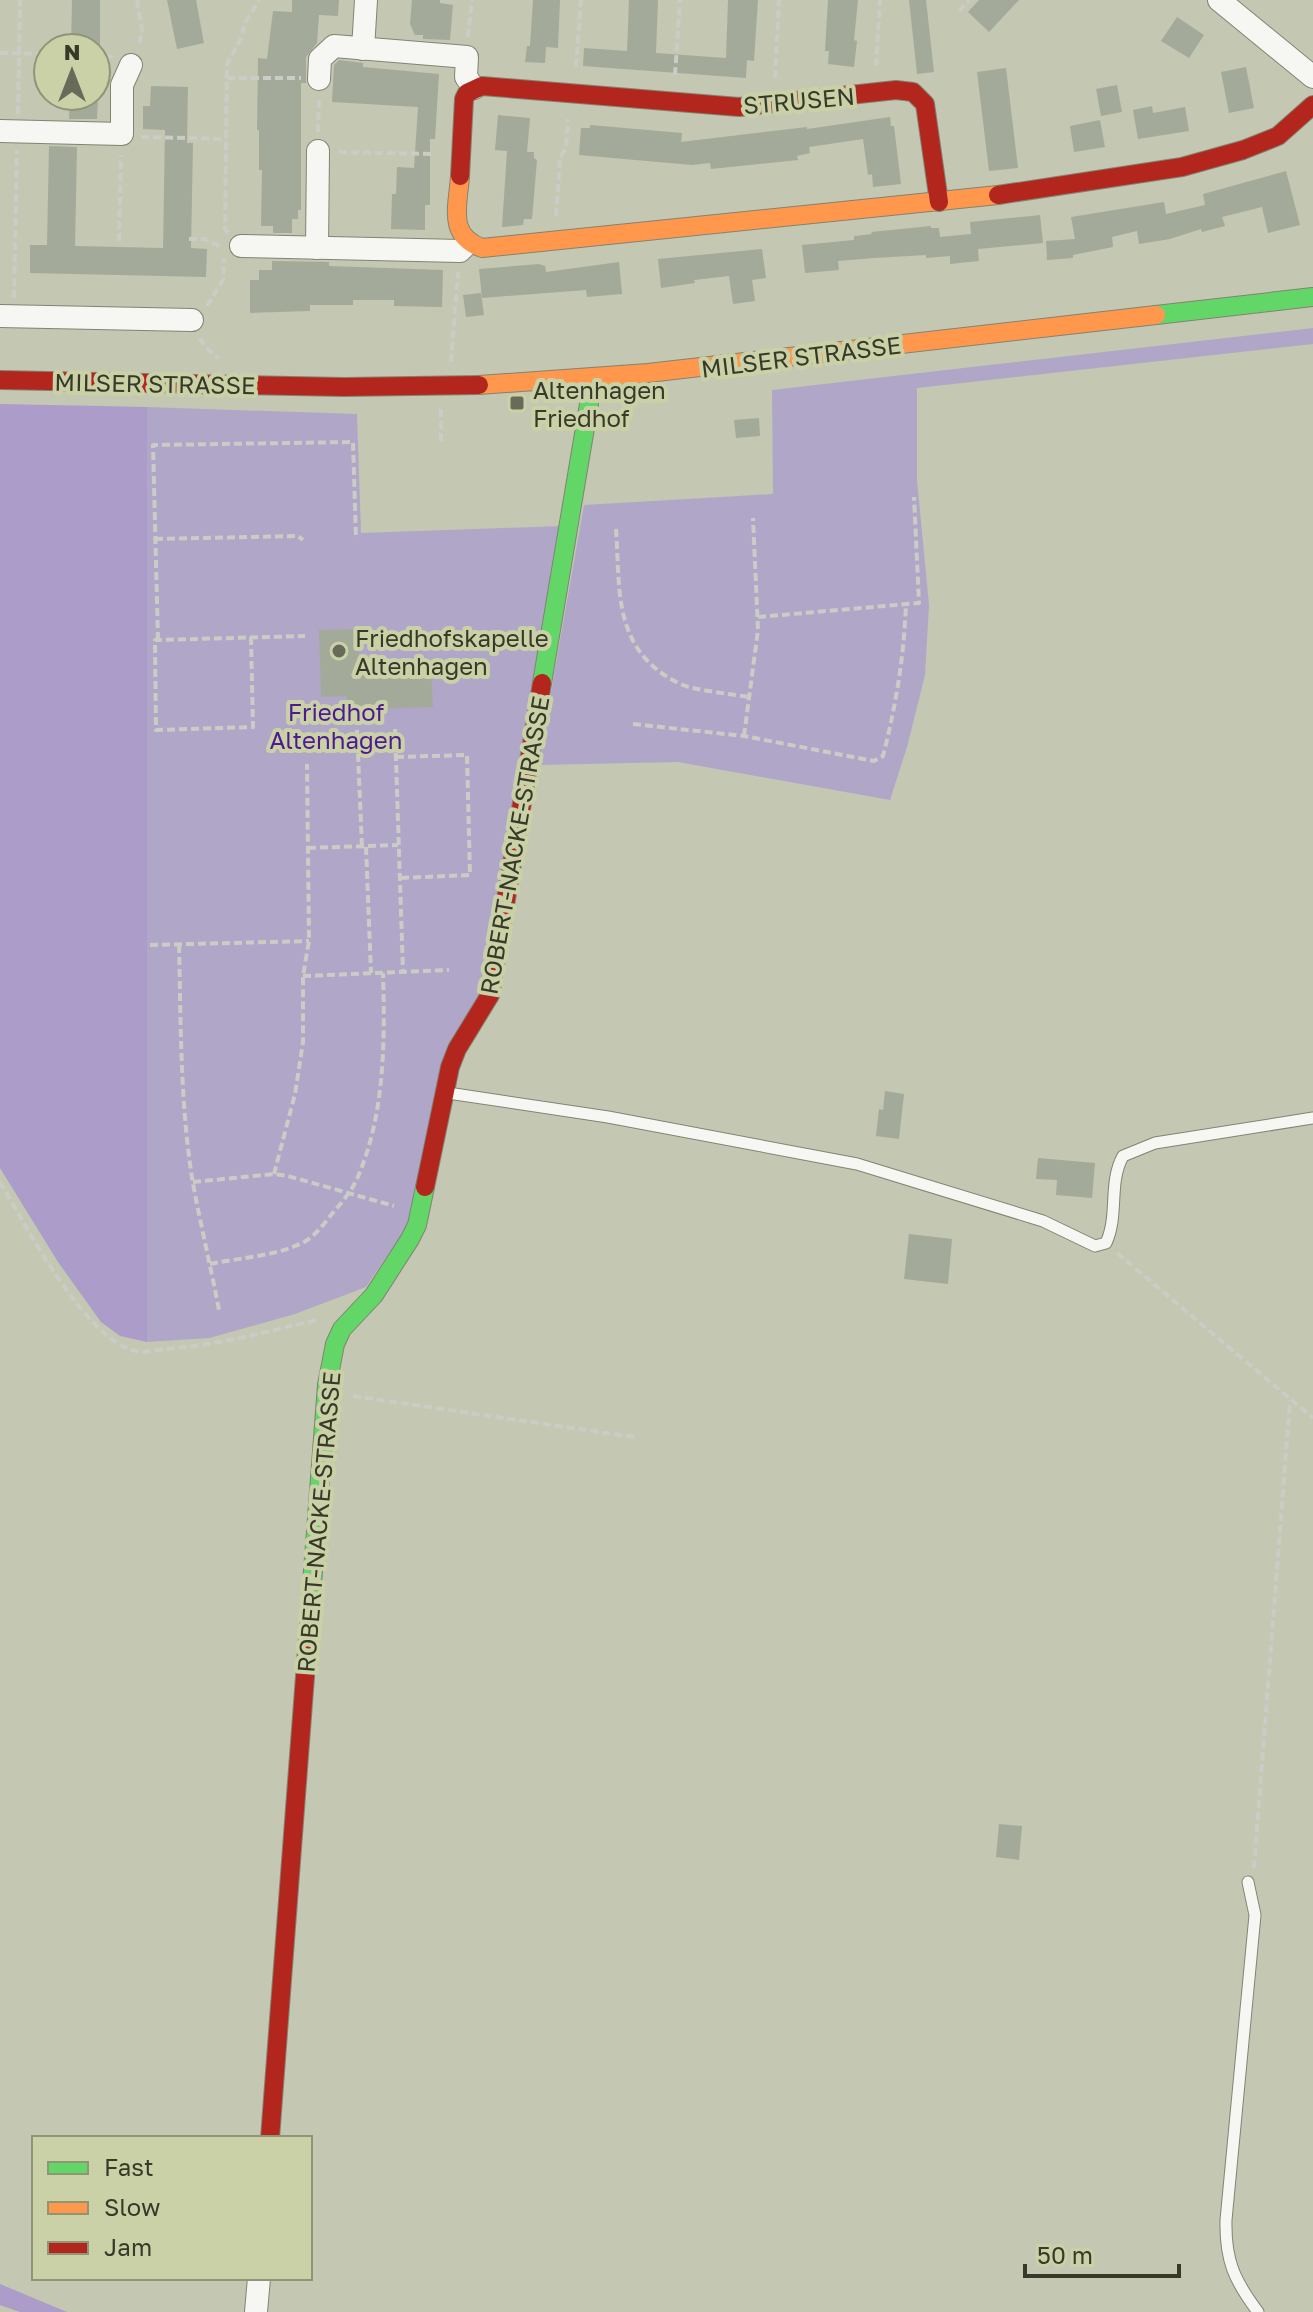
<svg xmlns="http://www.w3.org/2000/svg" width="1313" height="2312" font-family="'Golos Text',sans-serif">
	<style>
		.green { fill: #b0a6c8 }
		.forest { fill: #ab9cc9 }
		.building { fill: #a4aa99 }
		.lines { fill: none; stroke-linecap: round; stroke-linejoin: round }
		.lane-casing { stroke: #818472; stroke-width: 13 }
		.street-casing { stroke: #818472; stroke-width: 24 }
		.fast-casing { stroke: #818472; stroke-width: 20 }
		.slow-casing { stroke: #818472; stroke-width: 20 }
		.jam-casing { stroke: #818472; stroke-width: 20 }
		.path { stroke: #cbccc5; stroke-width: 4; stroke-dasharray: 8 4; stroke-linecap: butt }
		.lane { stroke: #f6f7f3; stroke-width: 11 }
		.street { stroke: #f6f7f3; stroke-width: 22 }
		.fast { stroke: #63d668; stroke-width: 18 }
		.slow { stroke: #ff974d; stroke-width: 18 }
		.jam { stroke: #b3261e; stroke-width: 18 }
		.poi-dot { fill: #686b59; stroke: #cad1a7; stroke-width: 3 }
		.labels { text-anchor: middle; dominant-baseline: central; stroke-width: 8; stroke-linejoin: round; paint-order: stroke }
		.street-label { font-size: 24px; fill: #373a29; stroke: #cad1a7 }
		.poi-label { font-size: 24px; fill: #373a29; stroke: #cad1a7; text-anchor: start }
		.park-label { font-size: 24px; fill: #4c1b90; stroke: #cad1a7 }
	</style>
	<rect width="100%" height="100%" fill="#c4c7b1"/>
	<g class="green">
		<polygon points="1313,328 1313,344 917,388 917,480 929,605 925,675 907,747 890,800 678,762 538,765 584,505 773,494 772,390"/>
		<polygon points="147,407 357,414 361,533 563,526 482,997 408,1225 366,1287 295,1314 209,1338 147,1342"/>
	</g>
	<g class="forest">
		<polygon points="0,404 147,407 147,1342 120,1336 101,1322 58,1262 0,1168"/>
		<polygon points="0,2284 67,2312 20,2312 0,2305"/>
	</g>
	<g class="building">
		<polygon points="72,0 100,0 100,48 71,48"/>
		<polygon points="167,0 196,0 204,43 177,49"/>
		<polygon points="292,0 339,0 338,16 319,15 317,43 306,57 306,83 301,83 301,210 298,210 298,219 292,219 292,233 273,233 273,226 261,226 262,170 259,170 259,130 257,130 258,58 267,59 273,11 292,12"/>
		<polygon points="412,0 440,0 440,3 453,5 450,40 423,39 423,35 415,35 410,24"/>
		<polygon points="533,0 560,0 558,48 546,47 545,63 525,62 527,46 530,46"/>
		<polygon points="629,0 658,0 656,53 726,58 728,0 758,0 754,61 747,60 746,78 583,66 584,48 627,51"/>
		<polygon points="828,0 858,0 854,40 857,41 854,67 828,64 829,51 825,51"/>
		<polygon points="909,0 926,0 934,72 917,74"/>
		<polygon points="979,0 1019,0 989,32 968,12"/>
		<polygon points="1177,17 1204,35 1189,58 1161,41"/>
		<polygon points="339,60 363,63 363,67 439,74 435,139 430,139 430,205 425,205 425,230 391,229 392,194 396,194 397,167 414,168 418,107 332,102 334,65"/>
		<polygon points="1246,67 1254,108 1229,113 1221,72"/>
		<polygon points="1006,68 1018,168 989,171 977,72"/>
		<polygon points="1117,85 1122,112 1101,116 1096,89"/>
		<polygon points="151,86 188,87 187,143 193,143 191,248 207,249 206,277 30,273 30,245 47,245 49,146 77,147 75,246 163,248 165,130 143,129 143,106 150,106"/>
		<polygon points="70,96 98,96 97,119 69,119"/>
		<polygon points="1152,106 1153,113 1185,107 1189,131 1138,139 1133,110"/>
		<polygon points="498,115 530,118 527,152 534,152 534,158 537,160 532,219 524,219 523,225 502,227 507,151 495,150"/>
		<polygon points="890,117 891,126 894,126 901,184 873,187 872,174 868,175 863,139 809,147 810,153 797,156 798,160 711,169 710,163 692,165 579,155 581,128 590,128 590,125 682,133 681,142 807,127 807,129"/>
		<polygon points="1100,120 1105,147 1074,152 1070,126"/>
		<polygon points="1286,171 1300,225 1268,233 1262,207 1222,217 1225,226 1202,232 1201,229 1170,239 1139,244 1137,231 1112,237 1113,247 1073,255 1073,258 1047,260 1046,241 1075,239 1071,217 1164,202 1166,214 1205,205 1203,194"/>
		<polygon points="1040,215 1043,243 978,249 979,261 950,264 950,256 926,258 926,255 874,258 838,261 839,270 805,273 802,245 854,240 854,236 872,234 871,232 931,226 931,228 939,228 940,237 971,234 970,222"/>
		<polygon points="762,249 766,278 752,280 755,301 733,304 729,276 694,280 695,283 661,288 658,259"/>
		<polygon points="272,261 329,262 329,266 443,270 442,307 394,306 394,300 353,300 353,305 310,305 310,311 250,313 250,280 259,280 259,270 272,270"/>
		<polygon points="619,262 622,294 587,297 586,290 482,298 479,269 539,264 545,266 546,272"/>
		<polygon points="481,293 484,315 466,317 463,295"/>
		<polygon points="759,418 760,436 736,438 734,420"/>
		<polygon points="358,629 360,672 431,669 433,707 347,710 347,696 321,697 319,630"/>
		<polygon points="885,1091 904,1094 899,1139 876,1136 879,1109 883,1110"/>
		<polygon points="1038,1158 1095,1163 1092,1198 1056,1195 1057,1180 1036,1179"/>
		<polygon points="909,1234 952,1239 948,1284 904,1279"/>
		<polygon points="999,1824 1022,1826 1019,1860 996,1857"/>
	</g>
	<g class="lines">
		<g class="lane-casing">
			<g id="lane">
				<path d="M 448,1093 L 608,1117 L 857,1164 L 1043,1221 L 1095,1246 L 1106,1243 C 1119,1215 1108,1183 1123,1156 L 1155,1143 L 1313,1118"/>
				<path d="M 1248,1882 L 1255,1915 L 1226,2220 C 1225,2260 1234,2280 1258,2312"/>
			</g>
		</g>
		<g class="street-casing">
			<g id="street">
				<polyline points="1219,0 1313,77"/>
				<polyline points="363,49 366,0"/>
				<polyline points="319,79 320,59 334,46 467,57 466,77 474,88"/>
				<polyline points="0,131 122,134 122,85 131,65"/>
				<polyline points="241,246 460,251 468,243"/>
				<polyline points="317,248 318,151"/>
				<polyline points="0,316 192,320"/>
				<polyline points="256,2312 259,2278"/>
			</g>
		</g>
		<g class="fast-casing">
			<g id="fast">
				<polyline points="1156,315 1313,297"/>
				<polyline points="542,683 589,404 589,378"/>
				<polyline points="309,1624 327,1385 335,1344 342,1329 374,1295 410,1239 417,1225 425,1187"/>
			</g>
		</g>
		<g class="slow-casing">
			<g id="slow">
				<path d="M 460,176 C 458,207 447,235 482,248 L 998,195"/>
				<polyline points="479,385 648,373 1156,315"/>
			</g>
		</g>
		<g class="jam-casing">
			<g id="jam">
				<polyline points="460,176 464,99 467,93 482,86 739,107 896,90 913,92 925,104 939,202"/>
				<polyline points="998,195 1182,167 1243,150 1278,136 1313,105"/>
				<polyline points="0,380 344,387 479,385"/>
				<polyline points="425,1187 450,1067 457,1049 490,995 542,683"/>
				<polyline points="270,2138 309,1624"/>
			</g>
		</g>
		<g class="path">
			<polyline points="137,0 142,30 139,46"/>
			<polyline points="959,11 969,0"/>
			<polyline points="468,37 472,0"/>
			<polyline points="0,53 48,54"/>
			<polyline points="96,55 113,57"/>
			<polyline points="876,66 880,0"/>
			<polyline points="576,67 581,0"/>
			<polyline points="675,75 680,0"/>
			<polyline points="227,78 301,78"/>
			<polyline points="775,78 779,0"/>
			<polyline points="18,114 20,0"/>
			<polyline points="318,132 319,97"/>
			<polyline points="141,137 226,139"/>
			<polyline points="339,152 435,154"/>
			<polyline points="556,216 560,157 566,148 568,119"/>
			<polyline points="228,233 225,229 227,64 242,37 244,25 259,0"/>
			<polyline points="189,239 205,239 221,247"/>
			<polyline points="119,241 121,155"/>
			<polyline points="14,298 17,150"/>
			<polyline points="207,306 223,280 224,259"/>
			<polyline points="200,338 205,347 218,358"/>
			<polyline points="451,362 458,272"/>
			<polyline points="441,409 441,442"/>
			<path d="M 616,529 C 620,582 613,637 660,672 C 670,679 682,686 693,688 C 711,692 730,694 749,697"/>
			<polyline points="155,539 298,536 303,540"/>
			<polyline points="758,617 919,603 914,497"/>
			<polyline points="251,637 253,727 156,730 155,640 158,640 305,636"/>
			<polyline points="158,640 153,445 353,442 356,539"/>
			<path d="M 633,724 L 744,736 L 874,761 L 883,756 C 896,705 904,657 906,604"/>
			<polyline points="395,729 403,972"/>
			<polyline points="357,730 362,847"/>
			<polyline points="744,736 758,630 753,518"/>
			<polyline points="396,757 467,755 470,875 400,878"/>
			<polyline points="366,847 371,973"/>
			<polyline points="308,848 398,845"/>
			<polyline points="150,945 309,941"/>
			<path d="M 179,945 C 181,1024 180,1105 193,1184 C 201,1226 211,1268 219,1310"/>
			<polyline points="303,976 449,970"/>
			<polyline points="274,1174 295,1094 303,1042 303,976 309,941 307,764"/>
			<path d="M 0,1182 C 26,1225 85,1341 136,1351 C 145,1353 157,1350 166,1349 C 218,1345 266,1332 316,1320"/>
			<polyline points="193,1182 274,1174 288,1176 394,1206"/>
			<polyline points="1117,1253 1313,1418"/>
			<path d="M 210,1264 C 239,1258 274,1256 300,1244 C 313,1239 323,1225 331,1215 C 342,1202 353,1190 359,1174 C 385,1112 385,1039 383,973"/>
			<polyline points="353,1396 634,1437"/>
			<polyline points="1254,1868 1290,1400"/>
		</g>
		<use href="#lane" class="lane"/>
		<use href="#street" class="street"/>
		<use href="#fast" class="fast"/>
		<use href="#slow" class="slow"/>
		<use href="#jam" class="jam"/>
	</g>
	<g class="poi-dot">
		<rect x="509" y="395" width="16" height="16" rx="4"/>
		<circle cx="339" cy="651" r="8"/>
	</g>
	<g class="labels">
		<g class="street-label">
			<text transform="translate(799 100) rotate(-5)">STRUSEN</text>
			<text transform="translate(801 356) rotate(-7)">MILSER STRASSE</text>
			<text transform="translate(155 383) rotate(1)">MILSER STRASSE</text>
			<text transform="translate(514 845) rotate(-80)">ROBERT-NACKE-STRASSE</text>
			<text transform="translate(318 1522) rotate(-85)">ROBERT-NACKE-STRASSE</text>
		</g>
		<g class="poi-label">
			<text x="533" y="389">Altenhagen<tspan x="533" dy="28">Friedhof</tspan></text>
			<text x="355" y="637">Friedhofskapelle<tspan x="355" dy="28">Altenhagen</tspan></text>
		</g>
		<g class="park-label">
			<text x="336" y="711">Friedhof<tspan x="336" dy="28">Altenhagen</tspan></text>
		</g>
	</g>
	<rect x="32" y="2136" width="280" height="144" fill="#cad1a7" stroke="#8f9575" stroke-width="2"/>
	<rect x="48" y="2162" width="40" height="12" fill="#63d668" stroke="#8f9575" stroke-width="2"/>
	<text x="104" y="2176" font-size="24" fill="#373a29">Fast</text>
	<rect x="48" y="2202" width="40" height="12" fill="#ff974d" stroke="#8f9575" stroke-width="2"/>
	<text x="104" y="2216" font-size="24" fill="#373a29">Slow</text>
	<rect x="48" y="2242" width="40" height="12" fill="#b3261e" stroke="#8f9575" stroke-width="2"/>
	<text x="104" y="2256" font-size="24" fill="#373a29">Jam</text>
	<g transform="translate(72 72)"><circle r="38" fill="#cad1a7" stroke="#8f9575" stroke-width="2"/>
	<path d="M0-6L14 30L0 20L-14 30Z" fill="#686b59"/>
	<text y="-12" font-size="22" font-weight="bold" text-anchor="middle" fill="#373a29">N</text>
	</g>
	<path d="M1025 2264v12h154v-12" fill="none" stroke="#373a29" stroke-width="4"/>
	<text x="1037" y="2264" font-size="24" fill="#373a29" stroke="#cad1a7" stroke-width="6" paint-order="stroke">50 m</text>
</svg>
